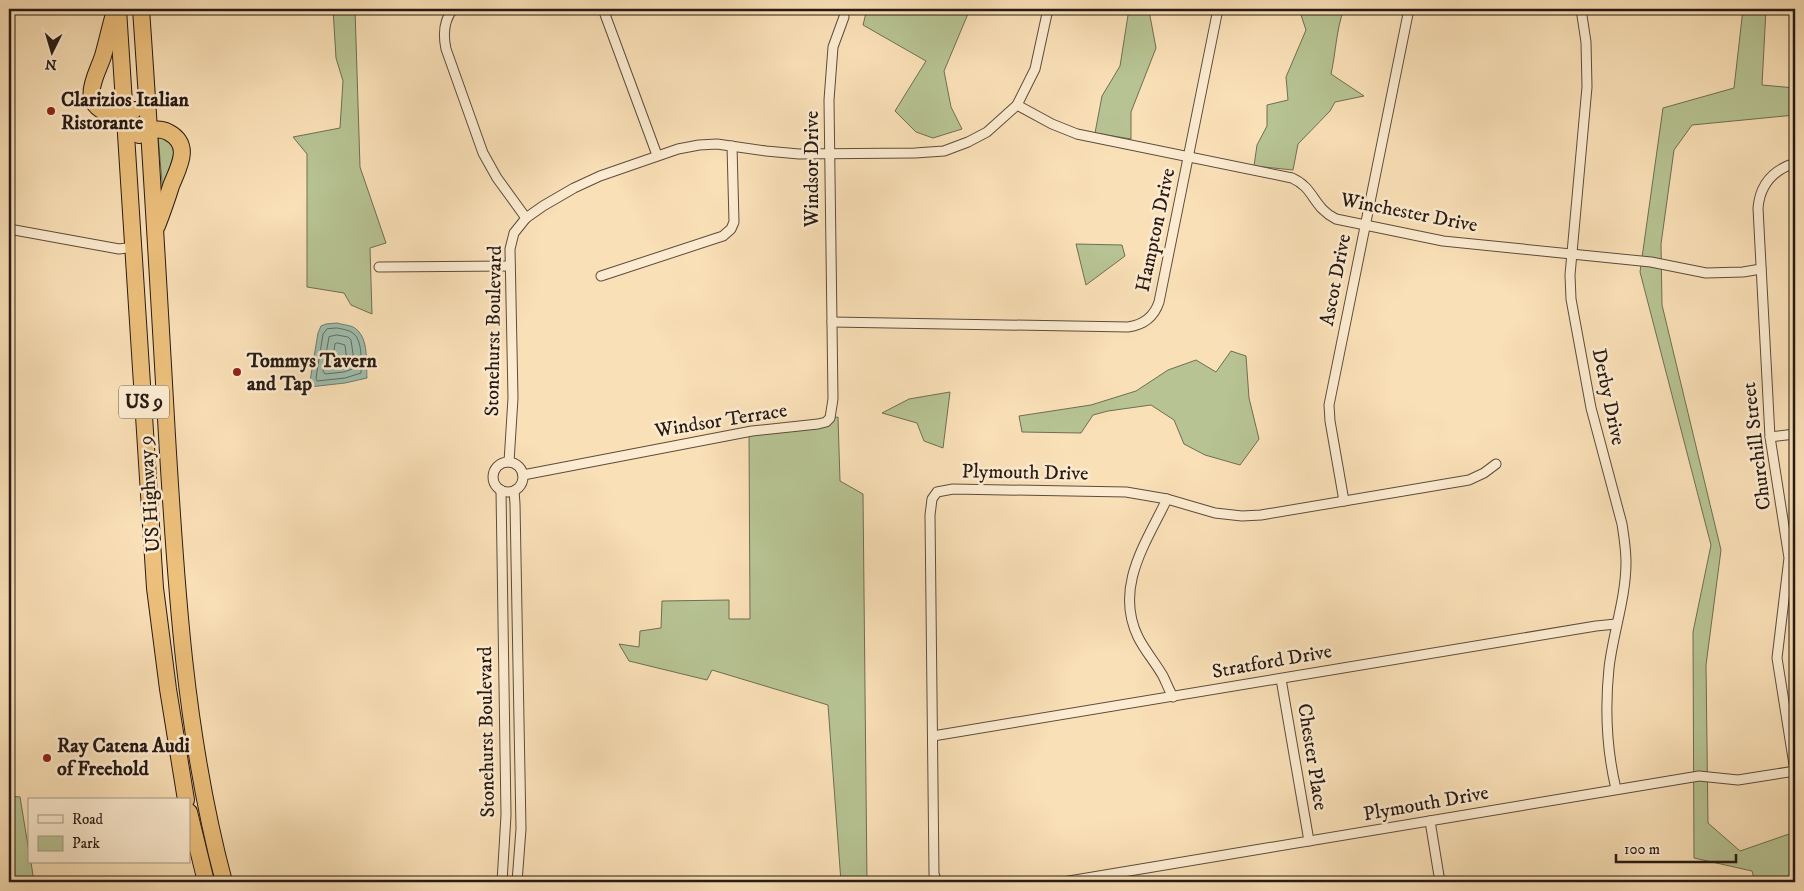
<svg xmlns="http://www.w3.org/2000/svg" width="1804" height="891" font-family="'IM FELL DW Pica',serif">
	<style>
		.green { fill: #b7c393; stroke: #6f6e54 }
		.water { fill: #9ebdad; stroke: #6e7c70 }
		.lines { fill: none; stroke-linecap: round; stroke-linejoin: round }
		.shore { stroke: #626c60; stroke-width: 1 }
		.street-casing { stroke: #5c4c3d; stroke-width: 11 }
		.highway-casing { stroke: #271a14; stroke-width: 18 }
		.street { stroke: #fcebd0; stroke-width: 9 }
		.highway { stroke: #edc07c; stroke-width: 16 }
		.poi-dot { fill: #8f2418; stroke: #fcebd0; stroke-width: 2 }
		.labels { text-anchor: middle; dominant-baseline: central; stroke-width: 5; stroke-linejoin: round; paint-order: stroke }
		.shield { fill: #fcebd0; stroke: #67594c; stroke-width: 1 }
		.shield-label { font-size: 19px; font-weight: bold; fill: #271a14 }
		.poi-label { font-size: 20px; font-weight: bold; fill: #271a14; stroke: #fcebd0; text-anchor: start }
		.street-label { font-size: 20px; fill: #271a14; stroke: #fcebd0 }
	</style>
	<rect width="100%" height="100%" fill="#fae0b7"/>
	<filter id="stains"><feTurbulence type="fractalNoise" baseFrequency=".004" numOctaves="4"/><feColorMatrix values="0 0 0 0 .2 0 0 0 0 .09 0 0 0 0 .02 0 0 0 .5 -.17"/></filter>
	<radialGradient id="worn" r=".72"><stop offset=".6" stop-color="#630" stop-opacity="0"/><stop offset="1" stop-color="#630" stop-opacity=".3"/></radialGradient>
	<g class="green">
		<polygon points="333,9 355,9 360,167 386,243 370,248 372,314 351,305 344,293 307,287 307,154 293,137 340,128 343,81 336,58"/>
		<polygon points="867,9 970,9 944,71 951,107 962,129 933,138 916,132 895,111 926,61 863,25"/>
		<polygon points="1129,9 1147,9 1150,16 1156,48 1131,112 1131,139 1095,133 1102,96 1120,66"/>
		<path d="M 1299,9 L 1344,9 C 1336,30 1336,52 1331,74 L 1364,96 L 1335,102 L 1330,111 L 1298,144 L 1293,170 L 1254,166 L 1257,145 L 1267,126 L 1267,105 L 1288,100 L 1286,77 L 1306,30 Z"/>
		<polygon points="1743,9 1766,9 1762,85 1795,88 1795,115 1692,125 1674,150 1661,244 1662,305 1721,550 1706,665 1708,823 1740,851 1795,832 1795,882 1755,882 1752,871 1694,858 1693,632 1711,545 1640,272 1663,108 1734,88"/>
		<polygon points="158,136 165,136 177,151 163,193"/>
		<polygon points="1076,244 1122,245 1125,256 1086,285"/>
		<polygon points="1231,351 1246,356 1249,398 1259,439 1240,465 1205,455 1184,444 1174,420 1151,405 1108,411 1093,415 1081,433 1022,432 1019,416 1091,405 1136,391 1168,370 1196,360 1216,372"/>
		<polygon points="950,392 943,448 924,441 917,423 882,413 909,399"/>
		<polygon points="838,417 840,481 863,494 867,882 841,882 828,705 712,670 707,680 629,661 619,644 639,647 640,631 661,628 662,601 729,600 729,619 750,619 749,431"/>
		<polygon points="9,796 20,797 29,852 29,862 31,862 34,882 9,882"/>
	</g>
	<path class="water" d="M 337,323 C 343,325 352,325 356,329 C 369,339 366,364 367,378 L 345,383 L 309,387 L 318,333 L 321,326 L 326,324 Z"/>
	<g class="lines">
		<g class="shore">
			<path d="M 337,328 C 342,329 349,330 353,333 C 363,340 361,363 361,373 L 345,378 L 317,381 L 316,378 L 323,334 L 327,329 Z"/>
			<polygon points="337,335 348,337 351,340 355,368 344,372 325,374 323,371 329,337"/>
			<polygon points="338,343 345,345 347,362 345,364 334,365 332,362 335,344"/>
		</g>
		<g class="street-casing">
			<g id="street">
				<path d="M 453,9 C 444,20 443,35 446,49 L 483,153 L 497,178 L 526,218"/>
				<polyline points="603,9 657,155"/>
				<path d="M 1581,9 L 1586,42 L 1587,87 L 1570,275 L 1571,299 L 1591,408 L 1622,524 C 1624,537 1626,549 1626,562 C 1626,598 1613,633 1609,668 C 1605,707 1607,751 1616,789"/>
				<path d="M 1017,105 L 1052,124 L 1077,134 L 1292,178 C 1315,188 1312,207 1336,219 L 1443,241 L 1651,262 L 1706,273 L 1743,272 L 1761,269"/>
				<polyline points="9,229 119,249 134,247"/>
				<polyline points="379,267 510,266"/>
				<polyline points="601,276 723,236 731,229 734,222 732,146"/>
				<path d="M 832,322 L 1128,327 C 1143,325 1154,317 1159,302 L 1218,9"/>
				<polyline points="1770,437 1795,434"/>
				<polyline points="509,462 513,398 510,249 514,233 526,218 543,206 574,188 600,176 678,149 699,145 717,144 766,151 799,154 915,153 944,151 968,142 987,132 1017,105 1035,69 1048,9"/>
				<circle cx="508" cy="477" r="15"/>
				<polyline points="523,475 752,431 818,424 826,422 830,418 833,399 829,100 833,47 844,17"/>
				<polyline points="501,490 506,815 502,882"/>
				<polyline points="514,491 515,504 521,829 517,882"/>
				<path d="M 1167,499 C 1146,543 1114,587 1138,637 C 1145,651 1155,662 1163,676 C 1166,682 1169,690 1173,697"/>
				<polyline points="1344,501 1330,421 1329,405 1409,9"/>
				<polyline points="1281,679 1309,841"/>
				<polyline points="933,736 1596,626 1616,624"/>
				<path d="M 1795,771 L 1777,658 L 1789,558 L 1770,437 L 1758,208 C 1760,185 1773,170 1795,163"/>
				<polyline points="1430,821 1440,882"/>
				<polyline points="937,882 934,874 930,515 932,499 937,492 953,489 1126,492 1167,499 1215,513 1242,516 1261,515 1469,480 1484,473 1496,464"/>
				<polyline points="1063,882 1699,776 1738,780 1795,771"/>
			</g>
		</g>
		<g class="highway-casing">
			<g id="highway">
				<polyline points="118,9 155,588 168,689 186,800"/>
				<path d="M 141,9 C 151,151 159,294 167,436 C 176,587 185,736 224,882"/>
				<path d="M 114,14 C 110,28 107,42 103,56 C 97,75 78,102 108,113 C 118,116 126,116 134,110"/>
				<path d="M 139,135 C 147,130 159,127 168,132 C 193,145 178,168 171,186 C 167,199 162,213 157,226"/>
				<polyline points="189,812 206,882"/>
			</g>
		</g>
		<use href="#street" class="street"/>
		<use href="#highway" class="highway"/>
	</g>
	<g class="poi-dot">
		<circle cx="51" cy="111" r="5"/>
		<circle cx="237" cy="372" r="5"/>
		<circle cx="47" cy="758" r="5"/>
	</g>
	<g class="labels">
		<rect class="shield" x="119" y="385.5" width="50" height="33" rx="4"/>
		<g class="shield-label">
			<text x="144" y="402">US 9</text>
		</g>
		<g class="poi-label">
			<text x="61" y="100">Clarizios Italian<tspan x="61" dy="23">Ristorante</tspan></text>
			<text x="247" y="361">Tommys Tavern<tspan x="247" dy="23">and Tap</tspan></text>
			<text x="57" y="746">Ray Catena Audi<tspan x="57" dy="23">of Freehold</tspan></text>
		</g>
		<g class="street-label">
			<text transform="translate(812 169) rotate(-90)">Windsor Drive</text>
			<text transform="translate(1409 213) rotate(11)">Winchester Drive</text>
			<text transform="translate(1156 230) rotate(-78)">Hampton Drive</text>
			<text transform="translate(1336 280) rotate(-79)">Ascot Drive</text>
			<text transform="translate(494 331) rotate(-89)">Stonehurst Boulevard</text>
			<text transform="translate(1608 397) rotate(78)">Derby Drive</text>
			<text transform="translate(721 421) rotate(-9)">Windsor Terrace</text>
			<text transform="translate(1757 446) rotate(-97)">Churchill Street</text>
			<text transform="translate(1025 473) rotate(1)">Plymouth Drive</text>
			<text transform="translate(150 494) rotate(-94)">US Highway 9</text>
			<text transform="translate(1272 662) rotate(-10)">Stratford Drive</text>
			<text transform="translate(487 732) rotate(-91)">Stonehurst Boulevard</text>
			<text transform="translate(1312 757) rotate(81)">Chester Place</text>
			<text transform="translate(1426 804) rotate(-10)">Plymouth Drive</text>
		</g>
	</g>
	<rect width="1804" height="891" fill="none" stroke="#fae0b7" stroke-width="30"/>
	<rect x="10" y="10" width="1784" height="871" fill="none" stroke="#271a14" stroke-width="2.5"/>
	<rect x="15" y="15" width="1774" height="861" fill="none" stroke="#271a14"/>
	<rect x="28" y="798" width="162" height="65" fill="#fcebd0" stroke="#a79785"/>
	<rect x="38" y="815" width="25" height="8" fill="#fcebd0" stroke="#a79785"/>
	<text x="72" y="824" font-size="15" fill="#271a14">Road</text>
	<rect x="38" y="836" width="25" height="15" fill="#b7c393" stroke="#a79785"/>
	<text x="72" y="848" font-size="15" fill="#271a14">Park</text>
	<g transform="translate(52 52) rotate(185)" stroke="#fcebd0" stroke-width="4" paint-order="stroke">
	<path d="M0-4L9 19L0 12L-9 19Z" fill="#271a14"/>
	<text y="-8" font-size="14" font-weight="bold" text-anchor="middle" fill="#271a14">N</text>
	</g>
	<path d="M1616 854v8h120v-8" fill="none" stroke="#271a14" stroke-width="2.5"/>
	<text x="1624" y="854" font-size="15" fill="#271a14" stroke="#fcebd0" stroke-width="4" paint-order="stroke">100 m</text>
	<rect width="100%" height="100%" filter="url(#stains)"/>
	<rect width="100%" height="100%" fill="url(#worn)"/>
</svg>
